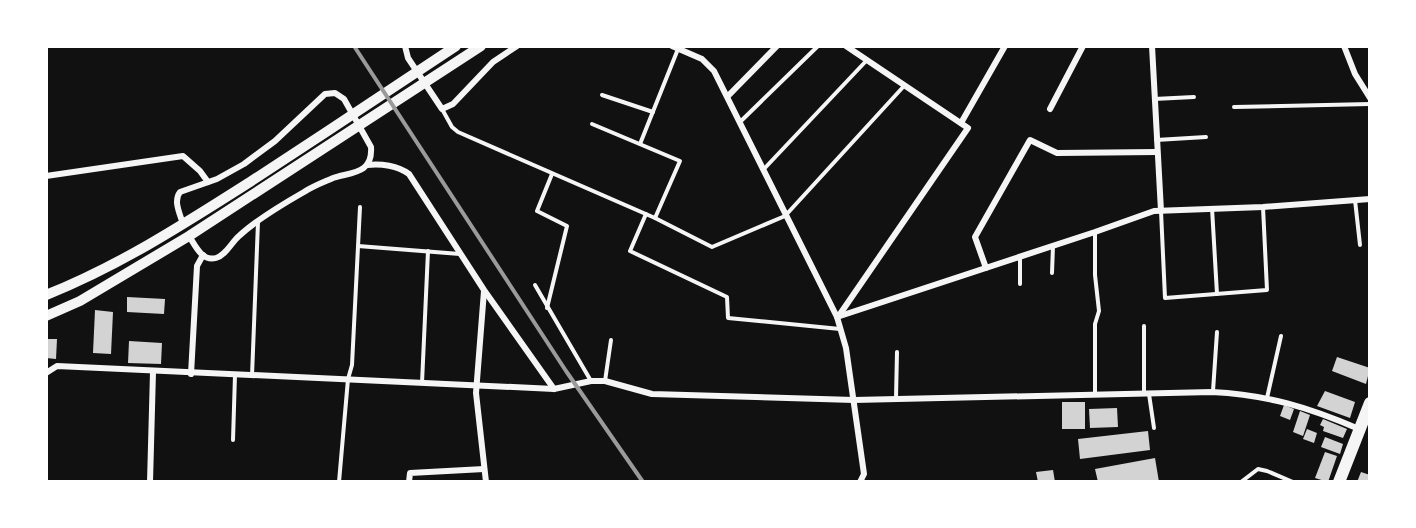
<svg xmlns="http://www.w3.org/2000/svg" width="1416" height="528" font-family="'Nunito Sans',sans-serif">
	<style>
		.building { fill: #d3d3d3 }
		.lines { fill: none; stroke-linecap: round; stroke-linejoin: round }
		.service { stroke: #f5f5f5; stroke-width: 4 }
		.minor { stroke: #f5f5f5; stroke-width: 6 }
		.primary { stroke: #f5f5f5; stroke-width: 10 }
		.trunk { stroke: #f5f5f5; stroke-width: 12 }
		.rail { stroke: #9a9a9a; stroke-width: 4 }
	</style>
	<rect width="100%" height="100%" fill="#111"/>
	<g class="building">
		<polygon points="127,297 165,299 164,314 127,312"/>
		<polygon points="95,310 113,312 111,354 93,353"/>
		<polygon points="46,339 57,339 56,359 46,358"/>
		<polygon points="129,341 162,343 161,364 128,363"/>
		<polygon points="1337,357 1370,368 1366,384 1332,371"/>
		<polygon points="1325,391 1355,402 1350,418 1317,406"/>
		<rect x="1062" y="402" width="23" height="27"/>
		<polygon points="1284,405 1294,409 1290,420 1280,416"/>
		<polygon points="1117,408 1118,427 1090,428 1089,409"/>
		<polygon points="1300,411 1310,415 1303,436 1293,432"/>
		<polygon points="1323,419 1347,429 1343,438 1323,431 1324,427 1320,425"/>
		<polygon points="1307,429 1317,433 1314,443 1303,439"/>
		<polygon points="1148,431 1150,450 1080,459 1078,439"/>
		<polygon points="1325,437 1343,444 1340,454 1321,447"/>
		<polygon points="1325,452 1337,456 1328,482 1315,478"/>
		<polygon points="1155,458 1159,482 1098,482 1095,469"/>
		<polygon points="1053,470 1055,482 1038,482 1036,472"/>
		<polygon points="1361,472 1370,475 1370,482 1357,482"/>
	</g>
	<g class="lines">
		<g class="service">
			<polyline points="602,95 653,112"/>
			<polyline points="1154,99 1194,97"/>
			<polyline points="1234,107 1370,104"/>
			<polyline points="442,109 452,127 458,132 655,218 712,247 785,216 904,86"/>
			<polyline points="740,122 818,46"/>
			<polyline points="592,124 680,161 655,218"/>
			<polyline points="1156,140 1206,137"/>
			<polyline points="640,144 678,49"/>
			<polyline points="763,170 867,60"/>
			<polyline points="1355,200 1360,245"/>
			<polyline points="1212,208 1217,294"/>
			<polyline points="1161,211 1165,298 1267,290 1263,207"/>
			<polyline points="646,214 630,251 727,297 728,318 840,329"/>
			<polyline points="358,246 460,254"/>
			<polyline points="1020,257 1020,284"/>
			<polyline points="1052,273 1053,246"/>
			<polyline points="535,285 591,381"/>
			<polyline points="547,308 567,226 537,211 552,174"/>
			<polyline points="252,376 258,222"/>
			<polyline points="605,381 611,340"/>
			<polyline points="422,383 428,251"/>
			<polyline points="1213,391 1217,332"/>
			<polyline points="1144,394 1144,326"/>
			<polyline points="1149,394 1154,428"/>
			<polyline points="1095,395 1095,324 1099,311 1095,275 1095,232"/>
			<polyline points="896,398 897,352"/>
			<polyline points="1267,398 1281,336"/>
			<polyline points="233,440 235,375"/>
			<polyline points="339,482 348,379 352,365 360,207"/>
			<polyline points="1241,482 1258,469 1267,471 1293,482"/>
		</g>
		<g class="minor">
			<polyline points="405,46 408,58 442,109 453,104 493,62 517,46"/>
			<polyline points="672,46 702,59 714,71 837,317 846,348 864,474 860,482"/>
			<polyline points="1152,46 1161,211"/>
			<polyline points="1344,46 1355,74 1370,98"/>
			<polyline points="728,96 777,46"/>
			<polyline points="1050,109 1083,46"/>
			<polyline points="961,123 1005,46"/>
			<path d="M 367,165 C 381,163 398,166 409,174 L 484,290 L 554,389"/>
			<polyline points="46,176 183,156 200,171 208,182"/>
			<path d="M 183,224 C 180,214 173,201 180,192 L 217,179 L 244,164 L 275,141 L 325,94 L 335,93 L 344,99 L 371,147 C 373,174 351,172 333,178 C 324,182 313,186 304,192 C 283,204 256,220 239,236 C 231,243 226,255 216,258 C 202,262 195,245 189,236"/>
			<polyline points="986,268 975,237 1030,140 1057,153 1157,152"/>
			<polyline points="484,291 476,393 486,482"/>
			<polyline points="837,317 1095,232 1154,211 1263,207 1370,199"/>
			<polyline points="838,317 968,128 846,46"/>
			<path d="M 46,373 L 57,366 L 554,389 L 591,381 L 605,381 L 652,394 L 854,400 L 1212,392 C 1268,395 1308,407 1359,429"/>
			<polyline points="191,374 197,266 203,255"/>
			<polyline points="150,482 153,372"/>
			<polyline points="409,482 410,473 484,469"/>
		</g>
		<g class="primary">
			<path d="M 46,295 C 119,266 184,224 250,182 C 319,137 387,92 456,46"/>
			<polyline points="46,316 80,301 189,236 481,46"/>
		</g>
		<polyline class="trunk" points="1339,482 1370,403"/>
		<polyline class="rail" points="354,46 566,371 643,482"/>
	</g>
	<rect width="1416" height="528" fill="none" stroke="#ffffff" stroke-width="96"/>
</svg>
